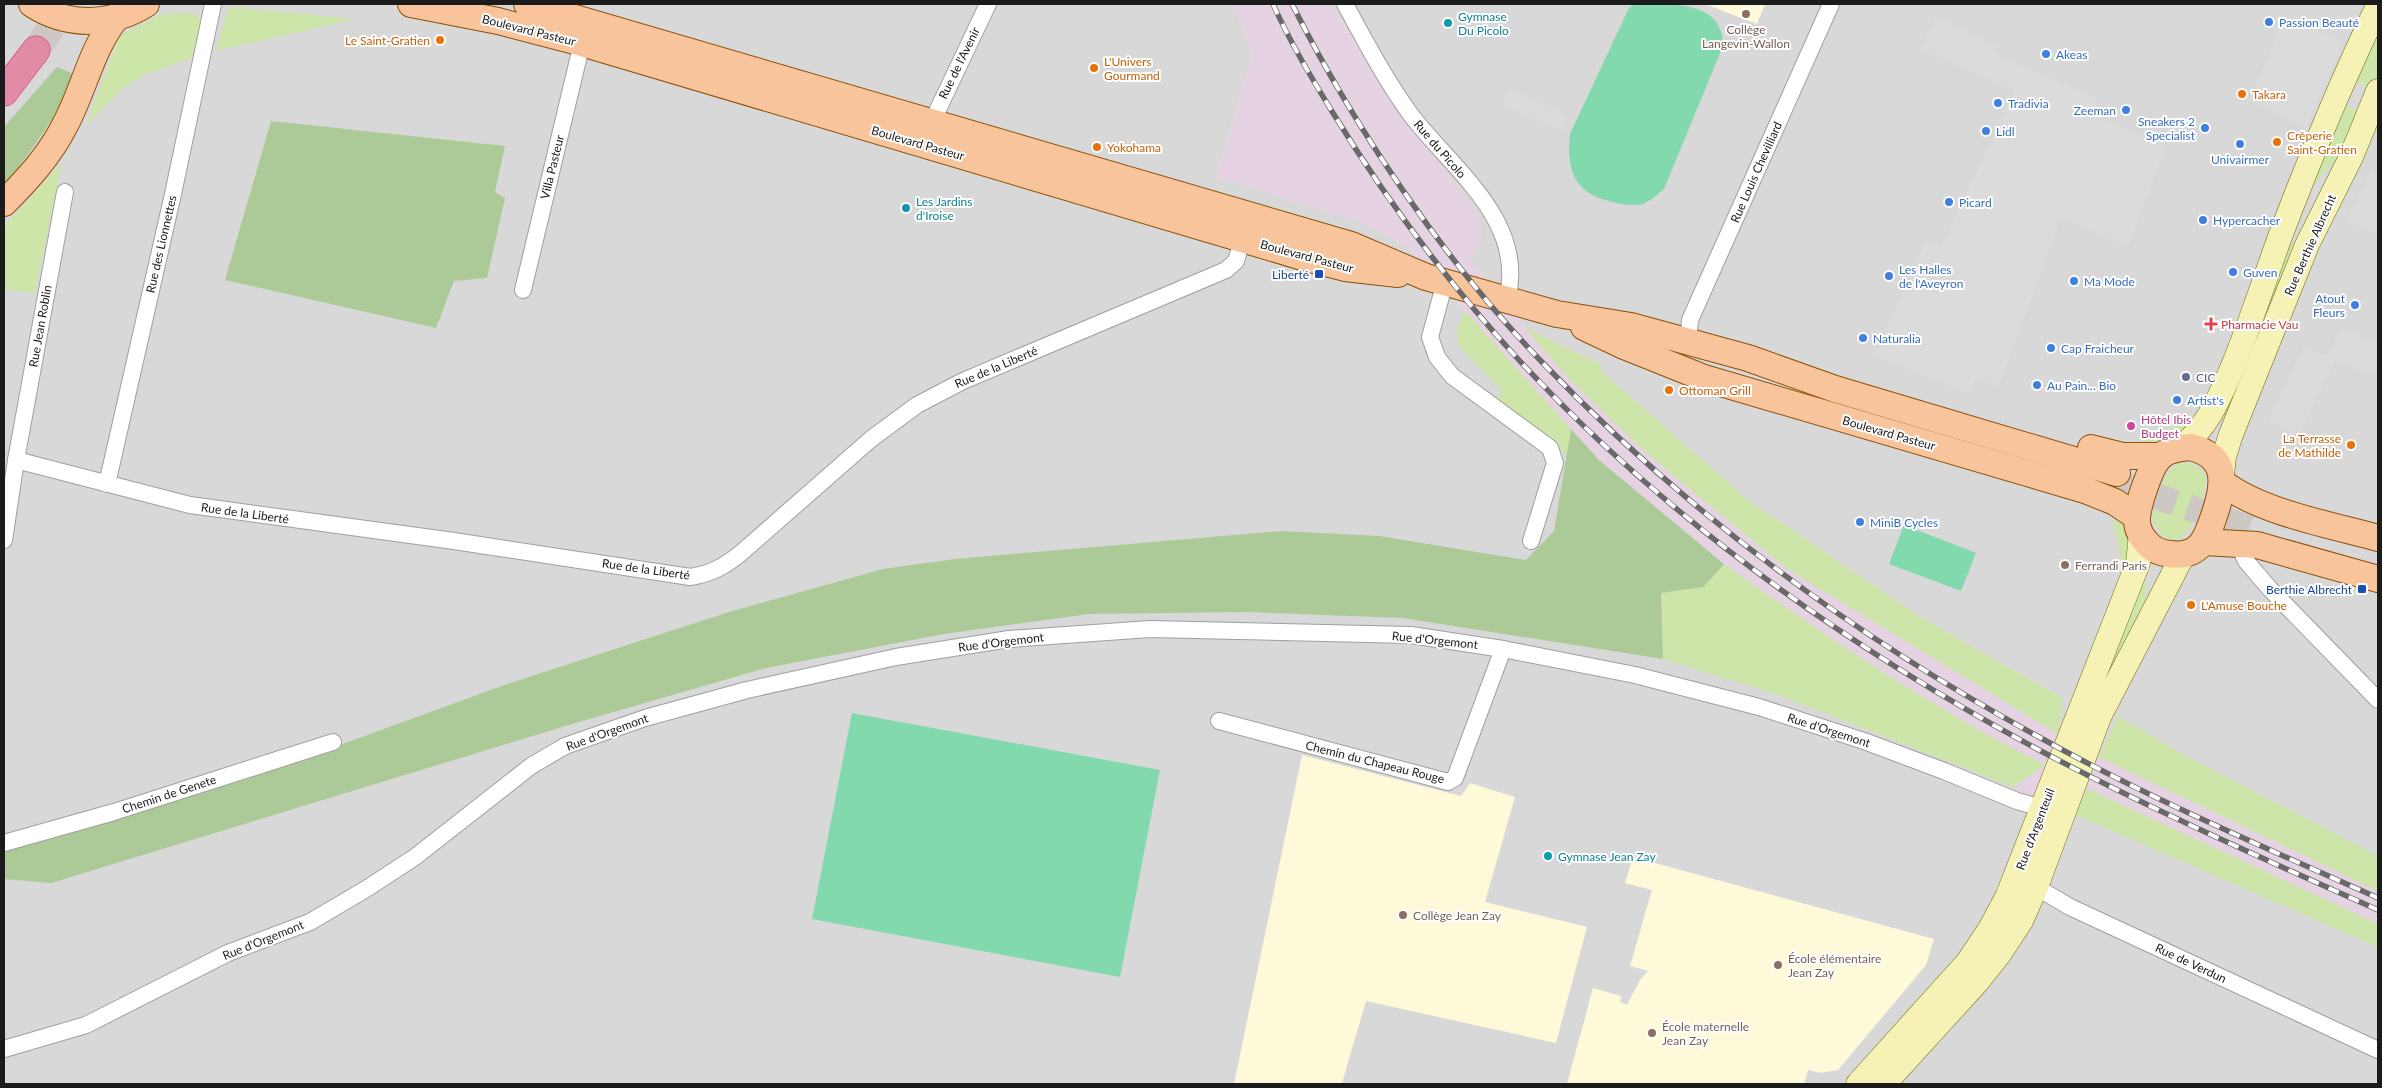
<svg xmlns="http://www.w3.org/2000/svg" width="2382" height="1088" font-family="Lato,sans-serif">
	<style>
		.residential { fill: #d9d8d8 }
		.industrial { fill: #e5d3e4 }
		.education { fill: #fdf9d9 }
		.grass { fill: #cde5a8 }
		.forest { fill: #acca97 }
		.pitch { fill: #81d9ad }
		.parking { fill: #dbdbdb }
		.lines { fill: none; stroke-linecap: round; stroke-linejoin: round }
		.primary-tunnel { stroke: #cdc8c3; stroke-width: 26; stroke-dasharray: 26 13; stroke-linecap: butt }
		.highway-tunnel { stroke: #cdc8c3; stroke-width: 28; stroke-dasharray: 28 14; stroke-linecap: butt }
		.street-casing { stroke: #9f9f9f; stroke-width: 18 }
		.secondary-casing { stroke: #6b6a09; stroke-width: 25 }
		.primary-casing { stroke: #8c5006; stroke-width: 28 }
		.highway-casing { stroke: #cd2b76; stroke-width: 29 }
		.street { stroke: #fff; stroke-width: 16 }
		.secondary { stroke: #f6f1b5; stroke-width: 24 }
		.primary { stroke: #f7c49b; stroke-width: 26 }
		.highway { stroke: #e18ba5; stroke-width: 28 }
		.rail-casing { stroke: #696969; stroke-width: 5.5 }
		.rail { stroke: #fff; stroke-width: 4; stroke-dasharray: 11; stroke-linecap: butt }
		.education-dot { fill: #8d6e63; stroke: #fff; stroke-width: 2 }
		.shop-dot { fill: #3f7fe0; stroke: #fff; stroke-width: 2 }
		.culture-dot { fill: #0f9aa8; stroke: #fff; stroke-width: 2 }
		.food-dot { fill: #e8710a; stroke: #fff; stroke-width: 2 }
		.transit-dot { fill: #1a4fb4; stroke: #fff; stroke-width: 2 }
		.health-dot { fill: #e0444e; stroke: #fff; stroke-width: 2 }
		.service-dot { fill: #5c6f8a; stroke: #fff; stroke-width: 2 }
		.hotel-dot { fill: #d1479c; stroke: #fff; stroke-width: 2 }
		.labels { text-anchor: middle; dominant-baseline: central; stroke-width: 4; stroke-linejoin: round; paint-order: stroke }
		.culture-label { font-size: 12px; fill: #0d838f; stroke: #fff; text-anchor: start }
		.shop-label { font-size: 12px; fill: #366cbe; stroke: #fff; text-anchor: start }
		.education-label { font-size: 12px; fill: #785e54; stroke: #fff; text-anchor: start }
		.street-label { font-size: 12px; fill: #1b1b1b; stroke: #fff }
		.food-label { font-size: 12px; fill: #c56008; stroke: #fff; text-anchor: start }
		.transit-label { font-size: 12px; fill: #164399; stroke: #fff; text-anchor: end }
		.health-label { font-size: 12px; fill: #be3a42; stroke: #fff; text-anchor: start }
		.service-label { font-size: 12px; fill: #4e5e75; stroke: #fff; text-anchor: start }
		.hotel-label { font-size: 12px; fill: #b23c85; stroke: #fff; text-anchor: start }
	</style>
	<rect width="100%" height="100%" fill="#ece7e1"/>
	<g class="residential">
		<polygon points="4,4 1233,4 1253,53 1216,177 1360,221 1407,247 1599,460 1796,624 2378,945 2378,1084 4,1084"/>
		<polygon points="1331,4 2378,4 2378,878 2048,715 2055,692 1922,618 1749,501 1600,370 1600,364 1525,328 1470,259 1481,241"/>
	</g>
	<polygon class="industrial" points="1233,4 1331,4 1393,104 1478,213 1482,224 1481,241 1470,259 1525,328 1600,364 1600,370 1749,501 1922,618 2055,692 2049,715 2378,878 2378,945 2013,787 1796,624 1599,460 1407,247 1360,221 1216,177 1253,53"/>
	<g class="education">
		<polygon points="1705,4 1765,4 1757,24"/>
		<polygon points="1302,755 1461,796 1470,783 1515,797 1485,902 1587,927 1556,1043 1366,1001 1342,1083 1234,1084"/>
		<polygon points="1633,857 1934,939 1926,965 1838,1070 1820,1073 1808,1070 1804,1084 1567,1084 1593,988 1621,996 1620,1002 1627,1005 1640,980 1648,971 1630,966 1652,890 1625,883"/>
	</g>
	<g class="grass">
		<polygon points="229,7 355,19 216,51"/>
		<polygon points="185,13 197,15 203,24 193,57 145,75 124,87 86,125 119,36 159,15"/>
		<polygon points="2378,22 2378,74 2372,89 2350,80"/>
		<polygon points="2340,103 2362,113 2345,149 2304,195"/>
		<polygon points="62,162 35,293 4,289 4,227"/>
		<polygon points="2289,245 2295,247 2227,420 2220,416"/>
		<polygon points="1465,311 1571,429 1567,455 1497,398 1502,390 1459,346 1457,328"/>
		<polygon points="1525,328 1600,364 1600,370 1749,501 1922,618 2063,698 2058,734 1787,569 1645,452 1568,378"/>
		<path d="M 2191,418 L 2195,418 C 2179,436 2163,443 2140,447 L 2145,436 L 2167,427 L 2168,432 L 2173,430 L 2173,425 Z"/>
		<path d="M 2183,462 C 2194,464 2204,468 2206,481 C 2203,496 2190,552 2166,537 C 2158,532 2154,526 2152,515 C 2159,496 2162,470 2183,462 Z"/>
		<path d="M 2116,514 C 2131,529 2129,545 2128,565 L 2122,563 L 2113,521 Z"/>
		<path d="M 1724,564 C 1827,637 1932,708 2045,765 L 2013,787 L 1776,694 L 1663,659 L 1661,593 L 1703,587 Z"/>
		<polygon points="2141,582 2148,584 2144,595 2149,598 2116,659 2112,658"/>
		<polygon points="2118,716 2184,755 2378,856 2378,891 2099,757"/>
		<polygon points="2088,789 2378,924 2378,947 2074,814"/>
	</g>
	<g class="forest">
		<path d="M 57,67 L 76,75 C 57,115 32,151 4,185 L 4,127 Z"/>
		<polygon points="271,121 505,146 495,192 505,198 487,278 454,281 436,328 225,280"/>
		<polygon points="1571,429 1599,460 1724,564 1703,587 1661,593 1663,659 1403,618 1247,612 1089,614 944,634 766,668 572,724 51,883 4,879 4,848 244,780 507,684 729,612 883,569 955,559 1281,531 1379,536 1526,560 1554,531"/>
	</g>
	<g class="pitch">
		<path d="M 1635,4 C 1671,4 1724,0 1723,46 L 1664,189 C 1644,207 1638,208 1613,202 C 1574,194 1566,170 1570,134 L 1629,8 Z"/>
		<polygon points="1904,525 1976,553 1961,591 1889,564"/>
		<polygon points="852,713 1160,770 1120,977 812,919"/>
	</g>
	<g class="parking">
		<polygon points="2286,16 2342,41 2336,62 2305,127 2249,100"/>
		<polygon points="1936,17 1996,45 1994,53 2098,99 2092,114 2166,146 2128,247 2061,218 1999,386 1976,378 1969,394 1874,356 1926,241 1941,247 2015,91 1920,49"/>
		<polygon points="1509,88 1568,115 1562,131 1501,105"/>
		<polygon points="2371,171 2378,174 2378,225 2374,234 2346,221"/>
		<polygon points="2341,327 2378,345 2378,361 2371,375 2335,361 2299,435 2268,421 2303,347 2327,356"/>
	</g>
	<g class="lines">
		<polyline class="primary-tunnel" points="2114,482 2255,530"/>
		<polyline class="highway-tunnel" points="36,50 67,4"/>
		<g class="street-casing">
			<g id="street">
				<path d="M 1345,4 C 1365,41 1386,81 1411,115 C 1453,170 1527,221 1507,300"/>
				<polyline points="932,122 988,4"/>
				<polyline points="1445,282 1430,337 1437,357 1452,376 1550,448 1555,463 1531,541"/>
				<polyline points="523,290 582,43"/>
				<polyline points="1688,341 1690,320 1831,4"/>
				<path d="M 16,460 L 190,505 L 454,541 L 690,577 C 711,574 725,566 741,553 L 871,439 L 917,405 L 963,381 L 1226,270 L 1236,261 L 1245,231"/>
				<polyline points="107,484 173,194 213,4"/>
				<polyline points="4,540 16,460 65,192"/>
				<polyline points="2243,544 2242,552 2246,561 2270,589 2378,700"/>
				<polyline points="1219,721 1448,782 1455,778 1503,649"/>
				<polyline points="4,843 114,812 333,742"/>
				<polyline points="2033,879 2036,887 2070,907 2378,1050"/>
				<polyline points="4,1049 86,1025 228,953 310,922 366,889 415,857 531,766 565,746 645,718 747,690 896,657 1009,639 1150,629 1411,635 1503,649 1635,675 1759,707 1864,741 1944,771 2017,801 2052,811"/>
			</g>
		</g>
		<g class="secondary-casing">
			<g id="secondary">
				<path d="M 2180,448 C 2208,428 2220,396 2233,366 C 2251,322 2265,278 2281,234 C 2310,158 2341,83 2376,10"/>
				<polyline points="2222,475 2224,457 2230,437 2307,245 2351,157 2378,91"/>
				<polyline points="1858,1084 1968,962 1990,929 2008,895 2138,563 2141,534"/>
				<polyline points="1884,1084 1977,982 2000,953 2021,921 2036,887 2099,717 2183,555"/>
			</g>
		</g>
		<g class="primary-casing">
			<g id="primary">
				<path d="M 32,4 C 67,27 111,26 146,4"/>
				<polyline points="411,4 498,21 582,43 1306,258 1345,268 1398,274"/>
				<polyline points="527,4 1351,245 1426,277 1557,314 1631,326 1748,358 1835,389 2117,473"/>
				<path d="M 4,203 C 27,180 50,155 65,125 C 84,90 91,49 116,18"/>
				<polyline points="1584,327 1624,346 1704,378 2085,490 2115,502 2137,517"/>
				<path d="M 2190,447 C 2228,456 2225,483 2215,513 C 2207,537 2201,558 2170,554 C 2161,553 2153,550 2147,543 C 2142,538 2138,530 2137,523 C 2136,508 2150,466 2161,456 C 2169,449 2181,448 2190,447 Z"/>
				<polyline points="2091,448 2123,456 2161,456"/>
				<path d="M 2223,483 C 2260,512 2331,525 2378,538"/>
				<polyline points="2203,542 2257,545 2378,579"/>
			</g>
		</g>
		<g class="highway-casing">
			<polyline id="highway" points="4,92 36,50"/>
		</g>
		<use href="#street" class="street"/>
		<use href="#secondary" class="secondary"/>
		<use href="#primary" class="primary"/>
		<use href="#highway" class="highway"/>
		<g class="rail-casing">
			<g id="rail">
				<path d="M 1273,4 C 1290,42 1311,77 1333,113 C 1387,201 1448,283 1518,359 C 1665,518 1849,648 2039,750 C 2150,809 2264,859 2378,910"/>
				<path d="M 1292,4 C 1354,127 1443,259 1539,359 C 1683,510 1855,637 2039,737 C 2148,798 2264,847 2378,898"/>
			</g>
		</g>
		<use href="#rail" class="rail"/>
	</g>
	<g class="education-dot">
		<circle cx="1746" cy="14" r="5"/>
		<circle cx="2065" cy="565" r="5"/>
		<circle cx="1403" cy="915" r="5"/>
		<circle cx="1778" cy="965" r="5"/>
		<circle cx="1652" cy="1033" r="5"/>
	</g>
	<g class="shop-dot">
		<circle cx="2269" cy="22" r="5"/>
		<circle cx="2046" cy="54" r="5"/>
		<circle cx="1998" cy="103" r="5"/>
		<circle cx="2126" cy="110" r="5"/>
		<circle cx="2205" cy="128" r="5"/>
		<circle cx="1986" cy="131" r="5"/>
		<circle cx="2240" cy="144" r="5"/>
		<circle cx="1949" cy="202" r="5"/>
		<circle cx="2203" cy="220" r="5"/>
		<circle cx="2233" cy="272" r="5"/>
		<circle cx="1889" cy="276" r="5"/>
		<circle cx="2074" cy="281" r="5"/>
		<circle cx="2355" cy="305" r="5"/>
		<circle cx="1863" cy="338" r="5"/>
		<circle cx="2051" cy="348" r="5"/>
		<circle cx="2037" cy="385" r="5"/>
		<circle cx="2177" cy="400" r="5"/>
		<circle cx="1860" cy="522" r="5"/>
	</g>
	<g class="culture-dot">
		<circle cx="1448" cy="23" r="5"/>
		<circle cx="906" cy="208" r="5"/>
		<circle cx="1548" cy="856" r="5"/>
	</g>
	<g class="food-dot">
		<circle cx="440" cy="40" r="5"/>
		<circle cx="1094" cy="68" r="5"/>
		<circle cx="2242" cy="94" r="5"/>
		<circle cx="2277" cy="142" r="5"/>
		<circle cx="1097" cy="147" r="5"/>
		<circle cx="1669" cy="390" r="5"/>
		<circle cx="2351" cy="445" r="5"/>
		<circle cx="2191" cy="605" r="5"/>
	</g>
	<g class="transit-dot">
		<rect x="1314" y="269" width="10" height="10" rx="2.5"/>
		<rect x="2357" y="584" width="10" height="10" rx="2.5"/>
	</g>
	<path class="health-dot" d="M2208.5 316.5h5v5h5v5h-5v5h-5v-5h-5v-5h5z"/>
	<circle class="service-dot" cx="2186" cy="377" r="5"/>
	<circle class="hotel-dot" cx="2131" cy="426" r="5"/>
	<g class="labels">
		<g class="culture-label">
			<text x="1458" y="16">Gymnase<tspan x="1458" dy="14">Du Picolo</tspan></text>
			<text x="916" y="201">Les Jardins<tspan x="916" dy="14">d'Iroise</tspan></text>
			<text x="1558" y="856">Gymnase Jean Zay</text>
		</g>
		<g class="shop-label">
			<text x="2279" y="22">Passion Beauté</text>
			<text x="2056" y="54">Akeas</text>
			<text x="2008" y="103">Tradivia</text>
			<text x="2116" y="110" text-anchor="end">Zeeman</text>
			<text x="2195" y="121" text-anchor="end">Sneakers 2<tspan x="2195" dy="14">Specialist</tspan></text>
			<text x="1996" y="131">Lidl</text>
			<text x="2240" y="159" text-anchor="middle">Univairmer</text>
			<text x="1959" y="202">Picard</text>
			<text x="2213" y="220">Hypercacher</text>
			<text x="1899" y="269">Les Halles<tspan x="1899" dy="14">de l'Aveyron</tspan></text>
			<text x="2243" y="272">Guven</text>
			<text x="2084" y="281">Ma Mode</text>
			<text x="2345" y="298" text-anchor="end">Atout<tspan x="2345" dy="14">Fleurs</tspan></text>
			<text x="1873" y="338">Naturalia</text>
			<text x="2061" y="348">Cap Fraicheur</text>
			<text x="2047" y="385">Au Pain... Bio</text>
			<text x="2187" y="400">Artist's</text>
			<text x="1870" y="522">MiniB Cycles</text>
		</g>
		<g class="education-label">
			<text x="1746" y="29" text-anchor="middle">Collège<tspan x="1746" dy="14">Langevin-Wallon</tspan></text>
			<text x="2075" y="565">Ferrandi Paris</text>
			<text x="1413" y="915">Collège Jean Zay</text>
			<text x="1788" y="958">École élémentaire<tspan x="1788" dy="14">Jean Zay</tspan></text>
			<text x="1662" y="1026">École maternelle<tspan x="1662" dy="14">Jean Zay</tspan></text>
		</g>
		<g class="street-label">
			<text transform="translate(529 30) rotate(14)">Boulevard Pasteur</text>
			<text transform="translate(959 63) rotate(-64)">Rue de l'Avenir</text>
			<text transform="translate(918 143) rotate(16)">Boulevard Pasteur</text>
			<text transform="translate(1440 149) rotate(49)">Rue du Picolo</text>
			<text transform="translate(552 167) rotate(-76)">Villa Pasteur</text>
			<text transform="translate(1756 172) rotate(-66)">Rue Louis Chevilliard</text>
			<text transform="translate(161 244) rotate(-77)">Rue des Lionnettes</text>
			<text transform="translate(2310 245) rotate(-66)">Rue Berthie Albrecht</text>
			<text transform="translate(1307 256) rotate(15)">Boulevard Pasteur</text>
			<text transform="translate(40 326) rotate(-80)">Rue Jean Roblin</text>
			<text transform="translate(996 367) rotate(-23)">Rue de la Liberté</text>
			<text transform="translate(1889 433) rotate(16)">Boulevard Pasteur</text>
			<text transform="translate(245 513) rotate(8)">Rue de la Liberté</text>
			<text transform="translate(646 569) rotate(8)">Rue de la Liberté</text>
			<text transform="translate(1435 640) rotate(6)">Rue d'Orgemont</text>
			<text transform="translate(1001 642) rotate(-7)">Rue d'Orgemont</text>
			<text transform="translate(1829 730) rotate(18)">Rue d'Orgemont</text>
			<text transform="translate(607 732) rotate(-20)">Rue d'Orgemont</text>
			<text transform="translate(1375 762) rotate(14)">Chemin du Chapeau Rouge</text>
			<text transform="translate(169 794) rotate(-18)">Chemin de Genete</text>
			<text transform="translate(2035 829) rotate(-69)">Rue d'Argenteuil</text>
			<text transform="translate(263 940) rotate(-22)">Rue d'Orgemont</text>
			<text transform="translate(2191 963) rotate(25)">Rue de Verdun</text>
		</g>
		<g class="food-label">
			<text x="430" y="40" text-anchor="end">Le Saint-Gratien</text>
			<text x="1104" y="61">L'Univers<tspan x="1104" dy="14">Gourmand</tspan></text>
			<text x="2252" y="94">Takara</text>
			<text x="2287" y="135">Crêperie<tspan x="2287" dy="14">Saint-Gratien</tspan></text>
			<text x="1107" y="147">Yokohama</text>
			<text x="1679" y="390">Ottoman Grill</text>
			<text x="2341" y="438" text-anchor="end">La Terrasse<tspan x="2341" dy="14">de Mathilde</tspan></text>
			<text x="2201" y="605">L'Amuse Bouche</text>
		</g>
		<g class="transit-label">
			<text x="1309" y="274">Liberté</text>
			<text x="2352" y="589">Berthie Albrecht</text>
		</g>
		<g class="health-label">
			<text x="2221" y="324">Pharmacie Vau</text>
		</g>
		<g class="service-label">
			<text x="2196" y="377">CIC</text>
		</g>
		<g class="hotel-label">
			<text x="2141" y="419">Hôtel Ibis<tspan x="2141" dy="14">Budget</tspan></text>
		</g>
	</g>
	<rect width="2382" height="1088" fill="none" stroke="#1b1b1b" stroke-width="10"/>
</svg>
